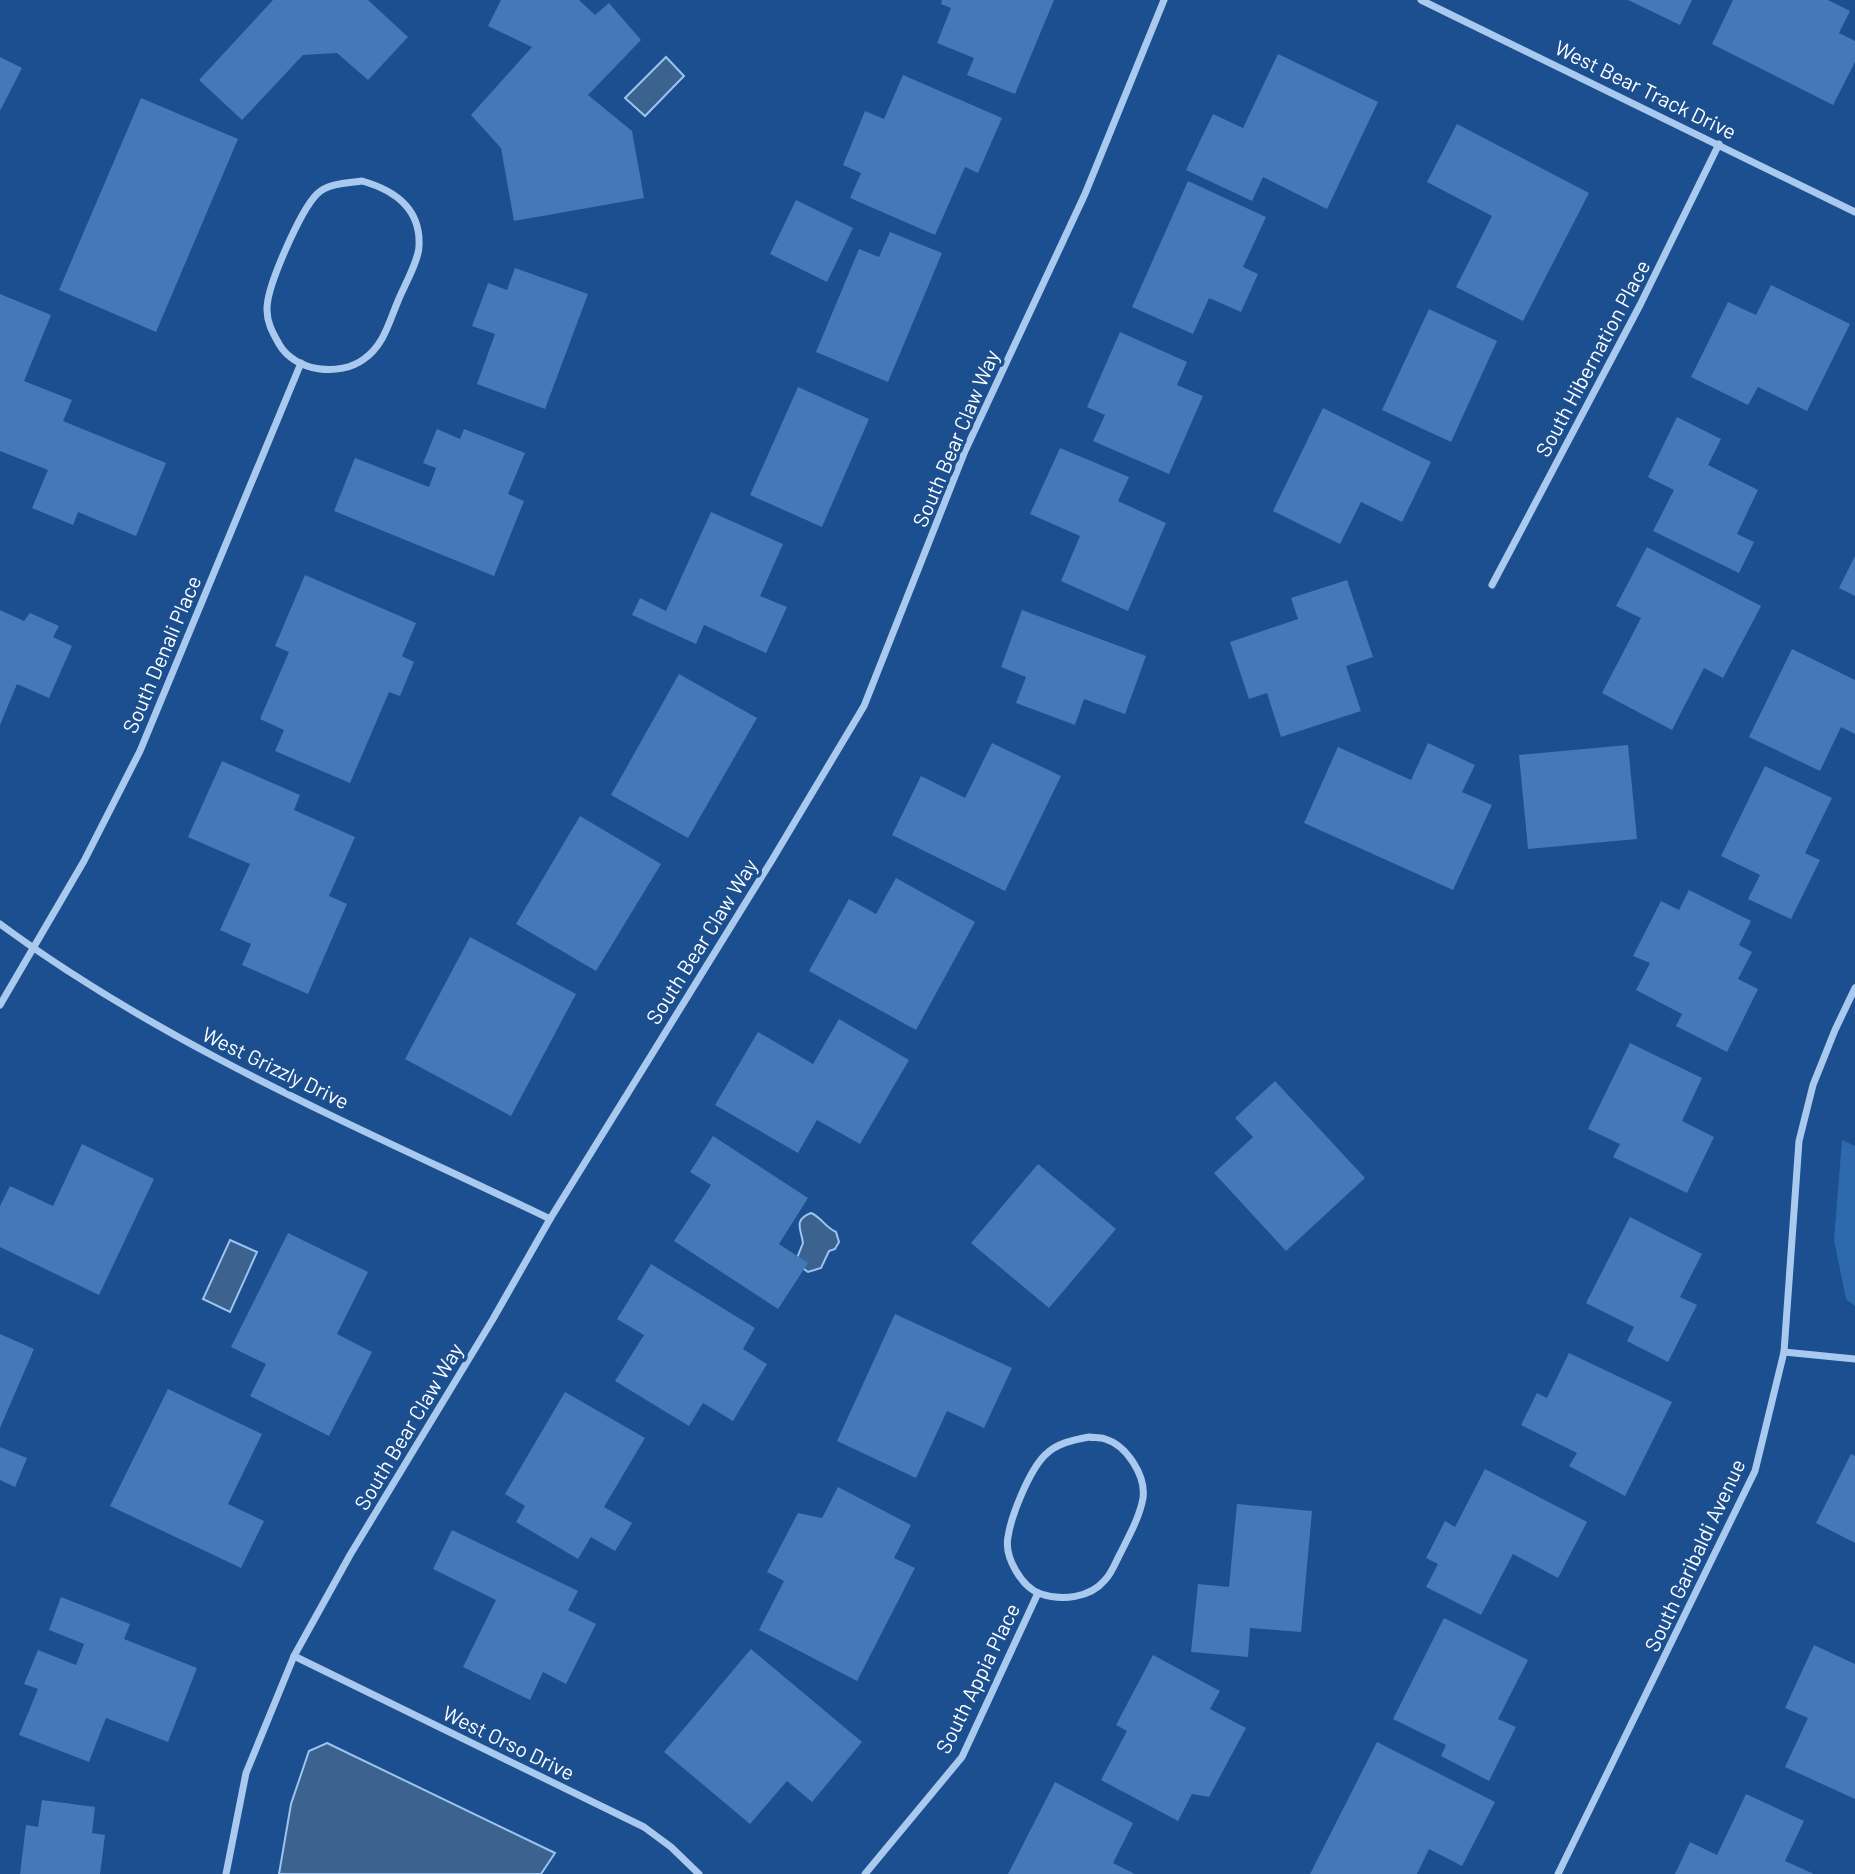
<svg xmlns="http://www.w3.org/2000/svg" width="1855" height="1874" font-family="Barlow,sans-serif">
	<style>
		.green { fill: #2e69ad }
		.water { fill: #3c6290; stroke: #9cc4f0; stroke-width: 2 }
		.building { fill: #4478b7 }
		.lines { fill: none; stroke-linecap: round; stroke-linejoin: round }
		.street { stroke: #a9c9ee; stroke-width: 7 }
		.labels { text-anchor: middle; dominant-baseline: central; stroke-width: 7; stroke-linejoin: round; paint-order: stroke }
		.street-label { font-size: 21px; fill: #fff; stroke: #1b4f8f }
	</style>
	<rect width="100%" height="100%" fill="#1b4f8f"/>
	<polygon class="green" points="1842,1140 1855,1146 1855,1306 1846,1299 1834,1240"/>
	<g class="water">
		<polygon points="666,57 684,76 645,116 625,98"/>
		<path d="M 811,1213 C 821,1217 825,1227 836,1232 L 839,1242 L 835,1249 L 829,1251 L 821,1268 L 808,1272 L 800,1266 L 797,1258 L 803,1243 C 801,1229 793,1220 811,1213 Z"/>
		<polygon points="230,1240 257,1252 230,1312 203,1299"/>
		<polygon points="327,1743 555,1853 541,1874 279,1874 291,1804 309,1751"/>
	</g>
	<g class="building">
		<polygon points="273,0 368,0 408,37 368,80 337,53 303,55 242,120 199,80"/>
		<polygon points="501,0 579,0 595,15 609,3 641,40 588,95 632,131 644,198 514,221 501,148 471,115 532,47 488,26"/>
		<polygon points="942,0 1054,0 1015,94 967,75 974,58 937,43 951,8 941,4"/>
		<polygon points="1628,0 1692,0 1680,25"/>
		<polygon points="1733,0 1828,0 1850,11 1839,33 1855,41 1855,62 1833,105 1712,44"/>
		<polygon points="1278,54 1378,102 1327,209 1263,177 1252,201 1186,170 1213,114 1243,128"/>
		<polygon points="0,57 22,68 0,111"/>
		<polygon points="903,75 1002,118 978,173 965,167 935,235 850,198 861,173 843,165 865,111 884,119"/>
		<polygon points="141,98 238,139 156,332 59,290"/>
		<polygon points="1457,124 1589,193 1523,321 1456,287 1492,216 1427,182"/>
		<polygon points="1188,181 1266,217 1243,267 1258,274 1241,312 1209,298 1193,334 1132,307"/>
		<polygon points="796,200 853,228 827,282 770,254"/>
		<polygon points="890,232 942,253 888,382 816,352 859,249 879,257"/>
		<polygon points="515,268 588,294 545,409 477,384 495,334 472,326 488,283 507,290"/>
		<polygon points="1771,285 1850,324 1807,411 1758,387 1748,405 1691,377 1728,302 1756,315"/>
		<polygon points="0,294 51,315 24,381 72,400 63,421 166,463 136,536 78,512 73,525 32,508 48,470 0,451"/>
		<polygon points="1429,309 1497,341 1451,442 1382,410"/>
		<polygon points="1120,332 1187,362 1177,385 1203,396 1169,474 1093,441 1105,415 1087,407"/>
		<polygon points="798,387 869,419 822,527 750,495"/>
		<polygon points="1323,408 1431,462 1402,522 1361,502 1340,544 1273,511"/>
		<polygon points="1677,417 1721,439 1708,465 1758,490 1737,534 1754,542 1739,573 1653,531 1674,490 1648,477"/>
		<polygon points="437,429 460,439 464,429 525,453 508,494 524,501 494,576 334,511 355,458 429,487 436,468 423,463"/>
		<polygon points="1060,448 1129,477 1118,501 1166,523 1128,611 1061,581 1080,536 1030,514"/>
		<polygon points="711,512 783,544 760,596 787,607 766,653 704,625 696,644 632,615 640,598 666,611"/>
		<polygon points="1647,547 1761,606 1723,678 1704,668 1672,730 1602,693 1641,618 1616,606"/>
		<polygon points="1855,556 1855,596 1839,588"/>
		<polygon points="305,575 416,623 402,656 414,662 400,696 389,692 350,783 275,751 284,730 260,719 289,652 275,646"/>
		<polygon points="1347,580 1373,657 1346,666 1361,711 1281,737 1267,693 1249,699 1230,642 1298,619 1291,598"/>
		<polygon points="0,610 24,621 30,613 59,626 53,637 72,646 49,698 17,684 0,725"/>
		<polygon points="1022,610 1146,656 1125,714 1084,699 1075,725 1016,703 1026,677 1001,667"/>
		<polygon points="1792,649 1855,680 1855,734 1841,727 1820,771 1749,737"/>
		<polygon points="679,674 757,718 688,838 611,795"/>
		<polygon points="992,743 1061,776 1005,891 892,835 921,776 965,798"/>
		<polygon points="1428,743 1475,765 1462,792 1492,805 1453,890 1304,823 1338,747 1411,780"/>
		<polygon points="1628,745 1637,839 1528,849 1519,755"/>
		<polygon points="222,761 300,795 294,810 355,837 329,896 347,904 308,994 242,965 251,944 220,930 250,864 188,837"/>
		<polygon points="1765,766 1832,798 1805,853 1820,860 1791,919 1748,899 1760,875 1721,856"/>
		<polygon points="580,816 661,864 596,971 516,924"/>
		<polygon points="896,878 975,922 916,1030 809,971 849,899 876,914"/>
		<polygon points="1689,890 1751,921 1739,945 1752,952 1738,979 1758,989 1727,1052 1676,1026 1682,1014 1636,990 1650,963 1633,956 1661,901 1679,910"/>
		<polygon points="470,937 576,994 511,1116 405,1059"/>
		<polygon points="839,1019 909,1060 860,1144 817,1120 798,1153 715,1105 758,1032 813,1064"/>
		<polygon points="1630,1043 1702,1078 1682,1121 1714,1137 1687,1193 1613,1157 1620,1144 1588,1129"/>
		<polygon points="1275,1081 1365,1178 1286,1251 1214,1173 1253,1137 1235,1118"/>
		<polygon points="713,1136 808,1198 779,1244 808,1263 778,1309 674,1241 711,1185 690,1172"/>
		<polygon points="82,1144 154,1179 99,1295 0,1247 0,1206 10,1186 53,1206"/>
		<polygon points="1038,1164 1116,1229 1049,1308 971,1243"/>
		<polygon points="1630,1217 1702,1254 1680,1297 1697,1305 1668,1362 1627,1341 1634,1327 1586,1303"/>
		<polygon points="288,1233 368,1272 337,1334 372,1352 329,1436 250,1396 266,1364 231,1347"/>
		<polygon points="651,1264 755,1328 743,1349 767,1364 733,1421 703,1403 689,1426 615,1381 644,1335 617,1319"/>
		<polygon points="895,1314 1012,1368 984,1428 947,1411 916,1478 837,1441"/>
		<polygon points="0,1334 34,1349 0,1428"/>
		<polygon points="1569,1353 1672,1402 1625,1496 1569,1466 1577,1453 1521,1425 1537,1393 1547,1398"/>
		<polygon points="168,1389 262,1434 228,1504 264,1521 241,1568 110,1506"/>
		<polygon points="565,1392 645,1438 604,1507 632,1523 615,1551 591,1537 578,1559 516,1522 525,1506 505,1494"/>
		<polygon points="0,1447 27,1458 15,1487 0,1480"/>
		<polygon points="1851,1454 1855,1456 1855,1543 1816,1523"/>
		<polygon points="1485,1469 1587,1522 1558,1578 1513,1554 1481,1615 1426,1587 1438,1564 1426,1558 1445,1521 1455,1527"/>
		<polygon points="838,1487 911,1525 894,1558 915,1568 857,1681 759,1630 784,1581 767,1572 798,1513 822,1518"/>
		<polygon points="1237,1504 1312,1511 1301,1632 1250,1628 1248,1657 1191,1652 1198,1584 1229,1587"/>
		<polygon points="452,1530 578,1591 568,1610 596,1624 566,1684 543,1672 530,1700 463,1667 496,1600 433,1569"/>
		<polygon points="61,1597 130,1624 124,1639 197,1668 168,1742 106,1718 89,1762 19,1735 38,1689 24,1684 38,1650 76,1665 84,1644 49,1630"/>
		<polygon points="1444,1618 1528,1660 1498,1719 1516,1727 1489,1781 1441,1756 1446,1745 1393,1719"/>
		<polygon points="1814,1645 1855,1664 1855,1799 1785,1767 1808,1718 1785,1708"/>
		<polygon points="751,1649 862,1742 812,1802 787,1781 750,1824 664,1752"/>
		<polygon points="1153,1655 1220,1691 1210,1709 1246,1728 1209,1797 1192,1794 1178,1821 1101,1780 1127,1731 1116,1725"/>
		<polygon points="1377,1742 1495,1802 1462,1866 1429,1849 1417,1874 1310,1874"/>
		<polygon points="1055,1782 1133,1823 1113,1863 1135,1874 1008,1874"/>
		<polygon points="1746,1794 1804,1821 1785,1861 1814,1874 1675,1874 1690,1842 1717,1855"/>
		<polygon points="42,1800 95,1807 92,1833 105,1835 100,1874 20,1874 26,1825 38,1827"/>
	</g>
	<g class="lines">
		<g class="street">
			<polyline points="1421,0 1855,212"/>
			<path d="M 362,181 C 394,190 421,208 419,246 C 419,260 404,286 398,301 C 389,322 384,345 364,359 C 340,377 295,372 279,344 C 273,333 267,323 267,310 C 266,287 301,210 317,194 C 328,183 348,183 362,181 Z"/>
			<polyline points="1492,585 1640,305 1719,144"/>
			<path d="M 0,924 C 168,1048 363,1129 550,1219"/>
			<polyline points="0,1005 84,861 140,751 301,363"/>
			<polyline points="1784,1352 1855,1359"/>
			<path d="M 1089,1437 C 1093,1438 1100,1437 1105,1439 C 1126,1445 1146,1475 1143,1498 C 1140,1516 1129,1536 1121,1552 C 1116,1561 1112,1573 1105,1580 C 1090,1598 1062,1601 1041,1594 C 1022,1588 1004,1557 1008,1537 C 1011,1516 1029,1471 1045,1455 C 1057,1443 1073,1440 1089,1437 Z"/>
			<polyline points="294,1656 644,1827 671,1847 699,1874"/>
			<polyline points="226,1874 246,1773 294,1656 350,1555 493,1319 550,1219 772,860 864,706 965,451 1085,194 1164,0"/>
			<polyline points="865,1874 962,1757 1038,1593"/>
			<polyline points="1558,1874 1755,1471 1784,1352 1799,1141 1813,1085 1835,1030 1855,988"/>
		</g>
	</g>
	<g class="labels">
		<g class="street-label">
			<text transform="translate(1646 89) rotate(26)">West Bear Track Drive</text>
			<text transform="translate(1592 358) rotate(-62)">South Hibernation Place</text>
			<text transform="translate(955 438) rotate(-67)">South Bear Claw Way</text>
			<text transform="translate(161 654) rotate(-67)">South Denali Place</text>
			<text transform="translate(701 941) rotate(-58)">South Bear Claw Way</text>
			<text transform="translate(276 1067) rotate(26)">West Grizzly Drive</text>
			<text transform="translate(408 1426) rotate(-59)">South Bear Claw Way</text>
			<text transform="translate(1694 1555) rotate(-65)">South Garibaldi Avenue</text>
			<text transform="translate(977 1678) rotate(-64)">South Appia Place</text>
			<text transform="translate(509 1742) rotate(26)">West Orso Drive</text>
		</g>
	</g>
</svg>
